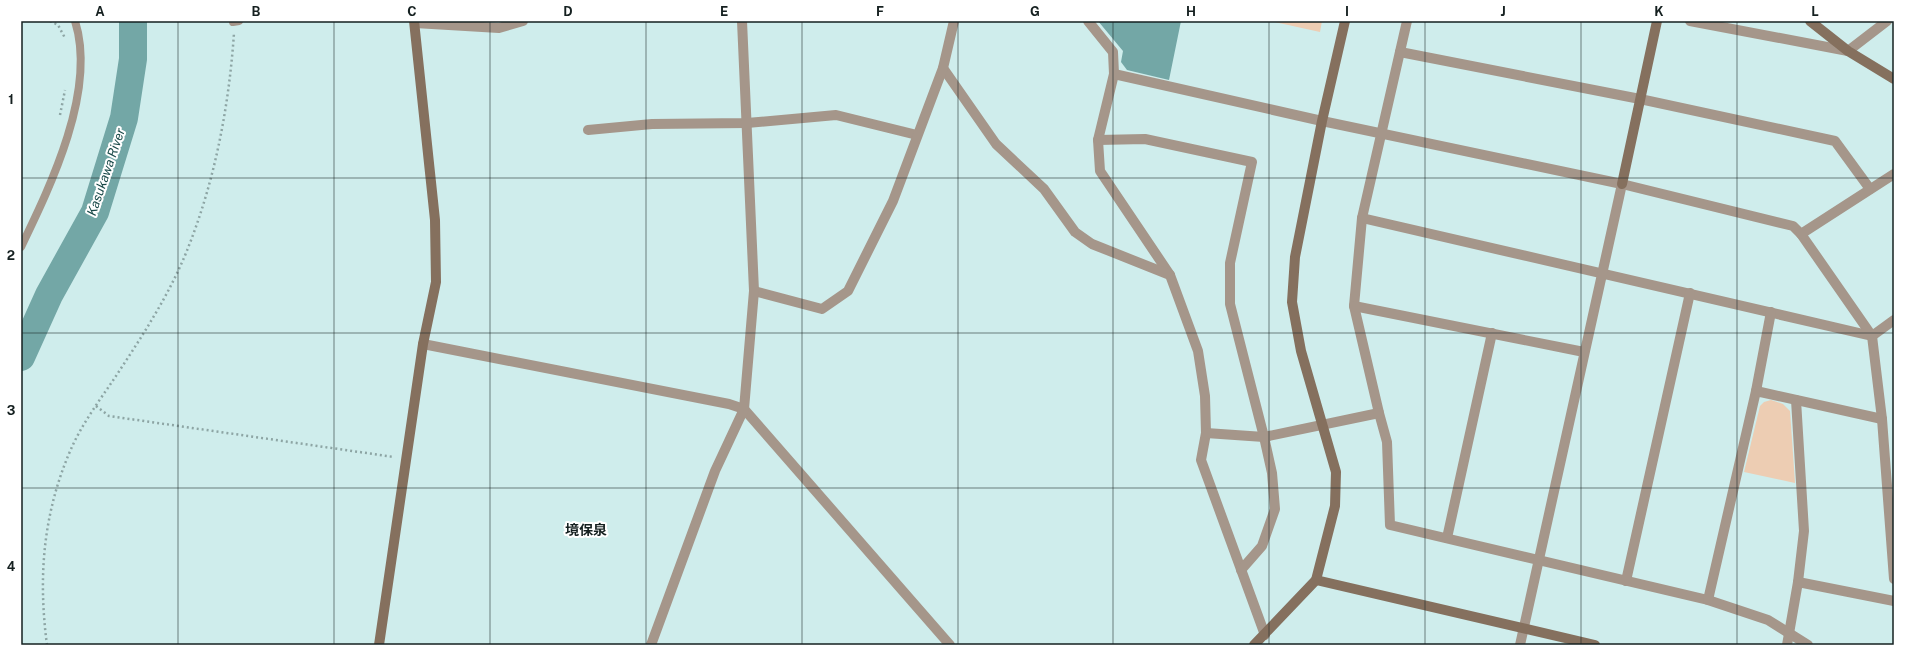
<svg xmlns="http://www.w3.org/2000/svg" width="1915" height="666" font-family="'Public Sans','Noto Sans JP',sans-serif">
	<style>
		.green { fill: #edcdb3 }
		.water { fill: #73a7a6 }
		.lines { fill: none; stroke-linecap: round; stroke-linejoin: round }
		.river { stroke: #73a7a6; stroke-width: 28 }
		.path { stroke: #8da5a4; stroke-width: 2.5; stroke-dasharray: 2 3; stroke-linecap: butt }
		.lane { stroke: #a5968a; stroke-width: 8 }
		.street { stroke: #a5968a; stroke-width: 10 }
		.secondary { stroke: #85705e; stroke-width: 10 }
		.grid { fill: none; stroke: #152020; stroke-width: 1; stroke-opacity: 0.55 }
		.labels { text-anchor: middle; dominant-baseline: central; stroke-width: 4; stroke-linejoin: round; paint-order: stroke }
		.water-label { font-size: 13px; font-style: italic; fill: #184847; stroke: #fff }
		.quarter-label { font-size: 14px; font-weight: bold; fill: #152020; stroke: #fff }
		.neatline { fill: none; stroke: #152020; stroke-width: 1.5 }
		.grid-label { font-size: 13px; text-anchor: middle; font-weight: bold; fill: #152020 }
	</style>
	<rect width="100%" height="100%" fill="#cfedec"/>
	<g class="green">
		<polygon points="1270,21 1322,21 1320,32"/>
		<polygon points="1771,400 1783,404 1790,411 1795,483 1744,472 1760,406 1764,402"/>
	</g>
	<polygon class="water" points="1098,21 1181,21 1169,80 1127,70 1121,62 1123,51"/>
	<g class="lines">
		<polyline class="river" points="21,357 49,295 95,212 124,118 133,59 133,21"/>
		<g class="path">
			<polyline points="50,21 58,25 65,38"/>
			<polyline points="60,115 65,90"/>
			<polyline points="96,406 109,416 394,457"/>
			<path d="M 47,645 C 38,577 43,513 71,449 C 82,424 99,401 114,379 C 141,338 170,294 188,248 C 215,180 229,106 234,33"/>
		</g>
		<g class="lane">
			<polyline points="233,22 239,21"/>
			<path d="M 21,247 C 51,185 97,90 75,21"/>
		</g>
		<g class="street">
			<polyline points="1088,21 1113,52 1114,74 1098,140 1100,171 1170,275 1198,351 1205,396 1206,433 1201,460 1265,635"/>
			<polyline points="1407,21 1362,218 1354,306 1379,413 1387,442 1390,525 1708,600 1768,620 1808,645"/>
			<polyline points="1690,21 1848,51 1887,21"/>
			<polyline points="415,23 499,28 523,21"/>
			<polyline points="1400,52 1640,99 1835,141 1870,189"/>
			<polyline points="943,68 996,144 1044,189 1075,232 1092,244 1170,275"/>
			<polyline points="1114,74 1322,121 1622,184 1793,226 1801,234 1872,336 1882,419 1894,579"/>
			<polyline points="588,130 652,124 747,123 836,115 917,135"/>
			<polyline points="1098,140 1145,139 1252,162 1230,263 1230,304 1264,437 1272,473 1275,509 1262,546 1241,570"/>
			<polyline points="1362,218 1872,336 1894,320"/>
			<polyline points="1801,234 1894,174"/>
			<polyline points="754,291 822,309 848,291 893,201 943,68 954,21"/>
			<polyline points="1354,306 1584,352"/>
			<polyline points="423,344 729,404 744,409 950,645"/>
			<polyline points="1756,391 1771,312"/>
			<polyline points="1796,400 1804,531 1798,582"/>
			<polyline points="1206,433 1264,437 1379,413"/>
			<polyline points="1447,538 1492,333"/>
			<polyline points="1626,581 1690,293"/>
			<polyline points="1708,600 1756,391 1882,419"/>
			<polyline points="651,645 715,471 744,409 754,291 742,21"/>
			<polyline points="1520,645 1622,184"/>
			<polyline points="1787,645 1798,582 1894,601"/>
		</g>
		<g class="secondary">
			<polyline points="1810,21 1848,51 1894,79"/>
			<polyline points="1622,184 1657,21"/>
			<polyline points="1316,580 1595,645"/>
			<polyline points="379,645 423,344 436,282 435,220 414,21"/>
			<polyline points="1254,645 1316,580 1335,506 1336,472 1301,351 1292,302 1295,257 1322,121 1345,21"/>
		</g>
	</g>
	<path class="grid" d="M 178,21 L 178,645M 334,21 L 334,645M 490,21 L 490,645M 646,21 L 646,645M 802,21 L 802,645M 958,21 L 958,645M 1113,21 L 1113,645M 1269,21 L 1269,645M 1425,21 L 1425,645M 1581,21 L 1581,645M 1737,21 L 1737,645M 21,178 L 1894,178M 21,333 L 1894,333M 21,488 L 1894,488"/>
	<g class="labels">
		<g class="water-label">
			<text transform="translate(106 172) rotate(-71)">Kasukawa River</text>
		</g>
		<g class="quarter-label">
			<text x="586" y="530">境保泉</text>
		</g>
	</g>
	<rect width="1915" height="666" fill="none" stroke="#ffffff" stroke-width="44"/>
	<rect x="22" y="22" width="1871" height="622" class="neatline"/>
	<g class="grid-label">
		<text x="100" y="16">A</text>
		<text x="256" y="16">B</text>
		<text x="412" y="16">C</text>
		<text x="568" y="16">D</text>
		<text x="724" y="16">E</text>
		<text x="880" y="16">F</text>
		<text x="1035" y="16">G</text>
		<text x="1191" y="16">H</text>
		<text x="1347" y="16">I</text>
		<text x="1503" y="16">J</text>
		<text x="1659" y="16">K</text>
		<text x="1815" y="16">L</text>
		<text x="11" y="104">1</text>
		<text x="11" y="260">2</text>
		<text x="11" y="415">3</text>
		<text x="11" y="571">4</text>
	</g>
</svg>
